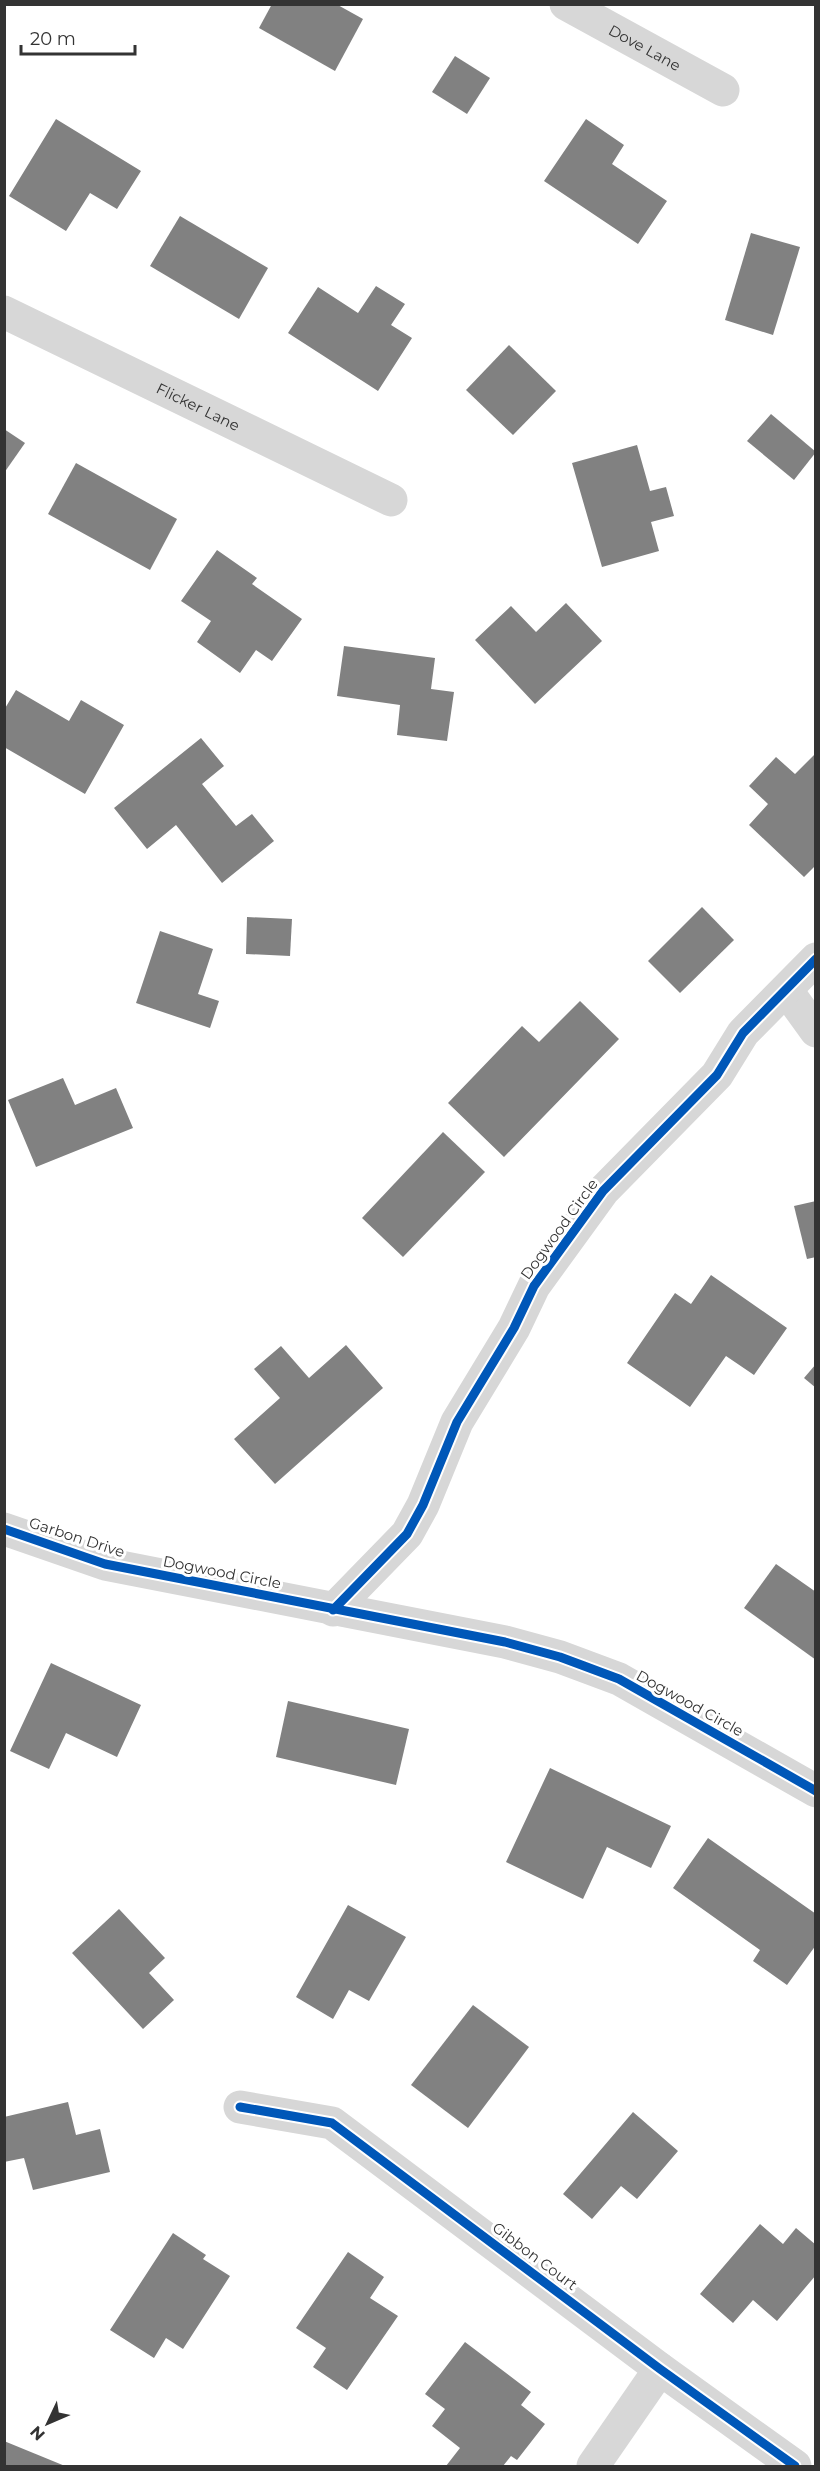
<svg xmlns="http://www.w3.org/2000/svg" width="820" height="2471" font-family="Montserrat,sans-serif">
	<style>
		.building { fill: #818181 }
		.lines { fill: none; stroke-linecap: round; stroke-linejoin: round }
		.minor { stroke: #d7d7d7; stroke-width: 33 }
		.cycleway-casing { stroke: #fff; stroke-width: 13 }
		.cycleway { stroke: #0057b8; stroke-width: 9 }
		.labels { text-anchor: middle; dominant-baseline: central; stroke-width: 6; stroke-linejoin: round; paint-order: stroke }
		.street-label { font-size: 15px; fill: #333; stroke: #fff }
	</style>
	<rect width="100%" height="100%" fill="#fff"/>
	<g class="building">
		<polygon points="272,4 336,4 363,19 335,71 259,28"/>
		<polygon points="455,56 490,78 467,114 432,92"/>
		<polygon points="56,119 141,171 117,209 90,193 66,231 9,196"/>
		<polygon points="586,119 624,145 612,164 667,201 638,244 544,181"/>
		<polygon points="180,216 268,268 239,319 150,266"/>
		<polygon points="751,233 800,247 773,335 725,320"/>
		<polygon points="376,286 405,304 391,325 412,338 378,391 288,333 318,287 358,313"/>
		<polygon points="509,345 556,391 513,435 466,390"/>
		<polygon points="771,414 816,452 794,480 747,441"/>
		<polygon points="4,429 25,443 4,473"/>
		<polygon points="637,445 650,491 666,487 674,516 651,522 659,551 602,567 572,463"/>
		<polygon points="76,463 177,519 150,570 48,514"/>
		<polygon points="217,550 257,578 252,584 302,619 272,661 256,650 240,673 197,642 211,621 181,601"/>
		<polygon points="566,603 602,641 535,704 475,640 511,606 536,632"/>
		<polygon points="344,646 435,658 431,689 454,692 447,741 397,735 400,705 337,696"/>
		<polygon points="16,690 69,721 81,700 124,725 85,794 4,747 4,710"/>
		<polygon points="201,738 224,766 202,784 236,826 252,814 274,841 222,883 176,825 147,849 114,808"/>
		<polygon points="816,753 816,865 804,877 749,825 768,804 749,786 776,757 795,774"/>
		<polygon points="702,907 734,940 680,993 648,961"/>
		<polygon points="247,917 292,919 290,956 246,954"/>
		<polygon points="160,931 213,949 198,994 219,1001 210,1028 136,1003"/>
		<polygon points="580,1001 619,1039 504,1157 448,1103 522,1026 539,1042"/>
		<polygon points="63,1078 75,1105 116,1088 133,1128 36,1167 8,1100"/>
		<polygon points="443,1132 485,1172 403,1257 362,1218"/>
		<polygon points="816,1201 816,1257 807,1259 794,1206"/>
		<polygon points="711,1275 787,1328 754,1375 726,1356 690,1407 627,1363 675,1293 691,1304"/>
		<polygon points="346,1345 383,1388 275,1484 234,1439 280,1398 254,1369 281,1346 309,1378"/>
		<polygon points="816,1364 816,1388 804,1378"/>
		<polygon points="776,1564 816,1592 816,1660 744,1608"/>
		<polygon points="51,1663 141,1705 117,1757 66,1733 49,1769 10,1751"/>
		<polygon points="288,1701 409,1729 396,1785 276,1757"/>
		<polygon points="550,1768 671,1826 651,1868 607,1847 583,1899 506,1862"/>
		<polygon points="708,1838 816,1914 816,1945 787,1985 753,1961 760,1950 673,1888"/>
		<polygon points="348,1905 406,1937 369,2001 349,1990 333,2019 296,1997"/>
		<polygon points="119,1909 165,1958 149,1973 174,2000 143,2029 72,1953"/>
		<polygon points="473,2005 529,2047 468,2128 411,2085"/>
		<polygon points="68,2102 76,2135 100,2129 110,2172 33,2190 24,2158 4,2162 4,2117"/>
		<polygon points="633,2112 678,2151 637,2199 621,2186 592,2219 563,2194"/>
		<polygon points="760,2224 783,2244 796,2228 816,2245 816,2275 777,2321 753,2300 733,2323 700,2294"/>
		<polygon points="173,2233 206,2255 203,2259 230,2276 183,2349 166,2338 154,2358 110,2330"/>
		<polygon points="348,2252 384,2277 370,2298 398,2316 347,2390 313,2367 326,2348 296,2328"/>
		<polygon points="465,2342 531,2392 521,2405 545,2424 517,2460 511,2456 503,2466 446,2466 460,2448 432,2426 445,2409 425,2394"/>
		<polygon points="4,2441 65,2466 4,2466"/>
	</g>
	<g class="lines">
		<g class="minor">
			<path id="s1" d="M 566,4 L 723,90"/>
			<path id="s2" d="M 4,312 L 391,500"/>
			<polyline points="787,991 816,1031"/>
			<polyline points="4,1529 105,1564 505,1642 560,1657 619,1679 816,1791"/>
			<polyline points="333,1610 407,1534 423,1505 457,1422 514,1328 534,1286 603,1191 717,1075 743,1033 816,959"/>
			<polyline points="240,2107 332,2123 660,2369 795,2466"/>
			<polyline points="593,2466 660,2369"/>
		</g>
		<g class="cycleway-casing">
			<g id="cycleway">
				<polyline points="4,1529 105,1564 505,1642 560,1657 619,1679 816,1791"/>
				<polyline points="333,1610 407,1534 423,1505 457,1422 514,1328 534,1286 603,1191 717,1075 743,1033 816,959"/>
				<polyline points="240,2107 332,2123 660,2369 795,2466"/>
			</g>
		</g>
		<use href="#cycleway" class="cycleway"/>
	</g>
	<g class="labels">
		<g class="street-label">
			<text stroke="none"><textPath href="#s1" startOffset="90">Dove Lane</textPath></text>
			<text stroke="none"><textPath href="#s2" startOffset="216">Flicker Lane</textPath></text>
			<text transform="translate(559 1229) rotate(-54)">Dogwood Circle</text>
			<text transform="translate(77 1537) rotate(18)">Garbon Drive</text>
			<text transform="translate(222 1572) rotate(11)">Dogwood Circle</text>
			<text transform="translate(690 1703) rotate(29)">Dogwood Circle</text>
			<text transform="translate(535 2256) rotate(37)">Gibbon Court</text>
		</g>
	</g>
	<rect width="820" height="2471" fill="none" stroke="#333333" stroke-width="12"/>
	<g transform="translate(48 2423) rotate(226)" stroke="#ffffff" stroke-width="4.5" paint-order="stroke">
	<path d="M0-4.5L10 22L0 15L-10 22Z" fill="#333333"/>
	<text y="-9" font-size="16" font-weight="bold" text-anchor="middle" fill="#333333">N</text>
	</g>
	<path d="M21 45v9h114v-9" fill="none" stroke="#333333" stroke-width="3"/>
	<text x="30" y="45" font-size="18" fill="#333333" stroke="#ffffff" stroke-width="4.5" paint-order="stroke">20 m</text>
</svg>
